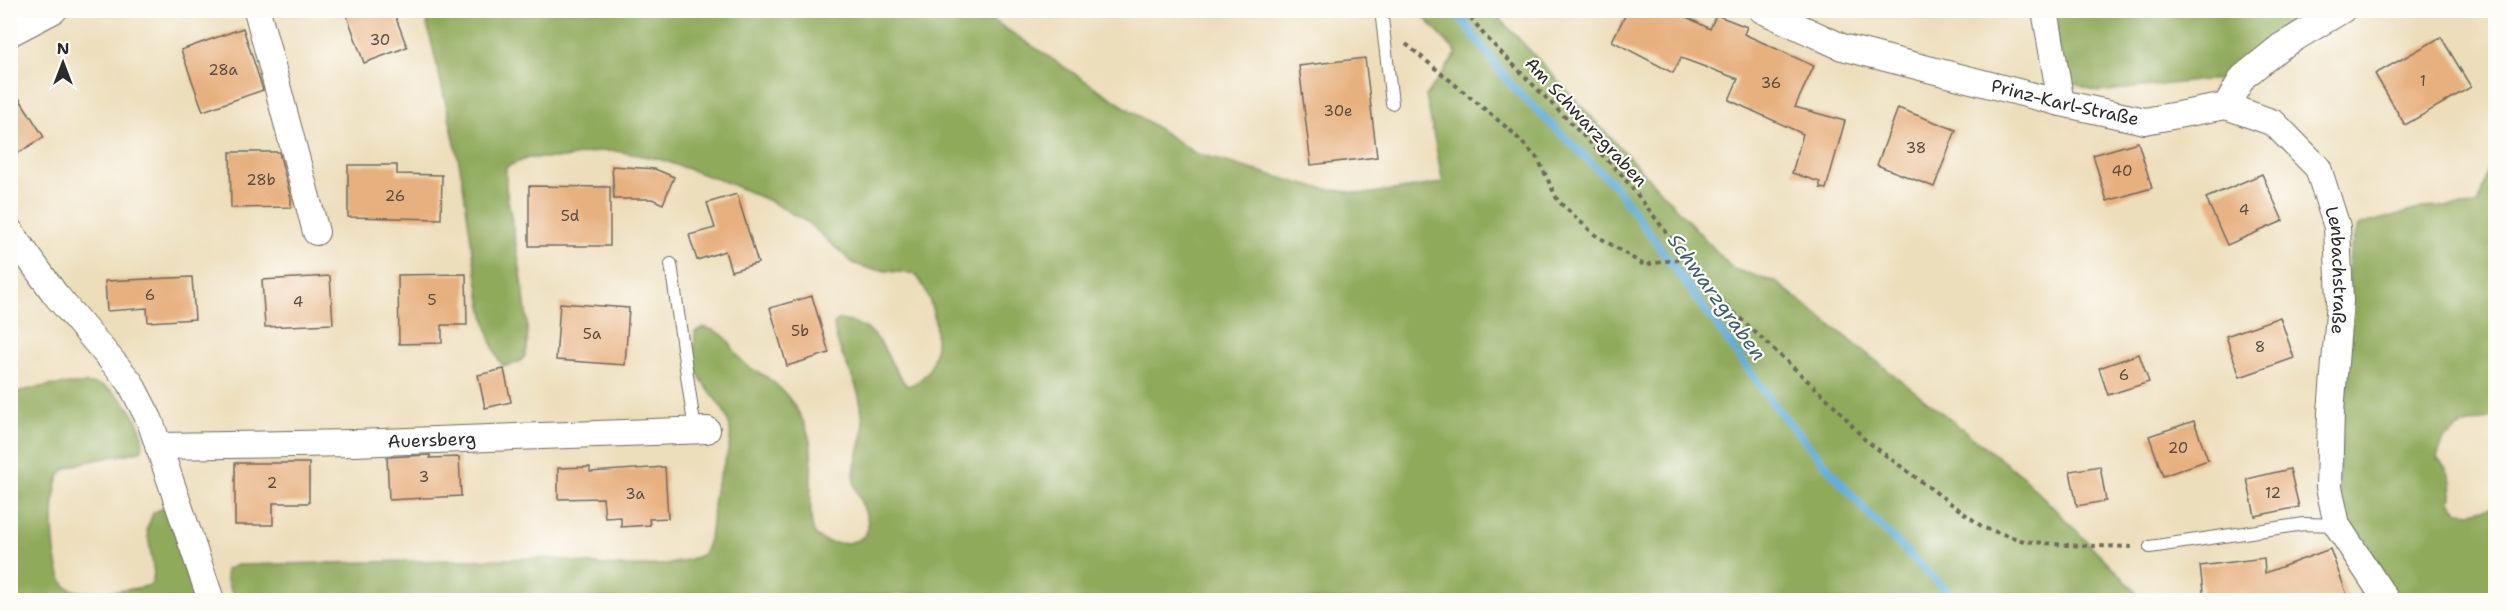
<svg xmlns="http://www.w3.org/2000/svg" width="2506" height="611" font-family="'Shantell Sans',sans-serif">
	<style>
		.forest { fill: #90aa5c; stroke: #5e6a44; stroke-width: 1.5 }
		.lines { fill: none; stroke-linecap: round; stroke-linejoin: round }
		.stream { stroke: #62adda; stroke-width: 8 }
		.building { fill: #e7b07f }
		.service-casing { stroke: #6f6a5d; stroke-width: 14 }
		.minor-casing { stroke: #6f6a5d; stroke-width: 28 }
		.path { stroke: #6f6a5d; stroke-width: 4; stroke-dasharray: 4.5 4.5; stroke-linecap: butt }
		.service { stroke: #fff; stroke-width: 12 }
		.minor { stroke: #fff; stroke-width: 26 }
		.labels { text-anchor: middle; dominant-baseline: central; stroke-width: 4.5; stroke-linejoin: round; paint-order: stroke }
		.number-label { font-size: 15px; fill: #5a4c40 }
		.street-label { font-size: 18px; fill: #2b2b2b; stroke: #fdfcf7 }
		.water-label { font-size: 20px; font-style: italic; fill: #415f71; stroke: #fdfcf7 }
	</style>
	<rect width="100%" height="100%" fill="#fdfcf7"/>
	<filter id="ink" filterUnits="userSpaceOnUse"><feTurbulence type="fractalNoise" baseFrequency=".0167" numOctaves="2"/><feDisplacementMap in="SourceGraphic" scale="12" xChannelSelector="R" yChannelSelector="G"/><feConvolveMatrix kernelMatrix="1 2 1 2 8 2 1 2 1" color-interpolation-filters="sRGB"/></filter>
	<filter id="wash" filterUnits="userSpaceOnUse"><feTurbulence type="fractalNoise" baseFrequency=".008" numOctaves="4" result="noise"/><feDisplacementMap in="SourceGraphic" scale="24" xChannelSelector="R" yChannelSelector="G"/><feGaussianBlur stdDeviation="1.35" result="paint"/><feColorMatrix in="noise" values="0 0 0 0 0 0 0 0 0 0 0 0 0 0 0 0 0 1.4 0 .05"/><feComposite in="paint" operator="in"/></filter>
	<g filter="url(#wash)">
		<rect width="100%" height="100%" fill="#eddebb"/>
		<g class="forest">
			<path d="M 1492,10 L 1733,269 L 1776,282 L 2022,476 L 2134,589 L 2139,600 L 937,600 L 927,593 L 783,600 L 246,600 C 231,597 226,585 226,570 L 237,565 L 551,558 C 593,566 664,573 703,554 C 716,528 710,517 715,491 C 719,471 733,450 730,429 C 727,404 700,388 695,364 C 693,354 695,342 695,332 L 703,327 C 736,336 725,345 745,364 C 752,370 761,373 768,378 C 788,392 805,418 810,441 C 815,463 805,523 816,535 C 819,538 825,541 828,542 C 837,544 847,544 855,541 C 884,531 856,500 854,482 C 853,465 860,449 863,433 C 864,424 862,414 861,406 C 857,376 836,354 834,324 L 838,320 C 886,324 881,356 907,386 C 951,375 938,300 915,274 L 870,269 L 853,263 L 807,222 L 772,202 L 728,183 L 659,159 L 616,151 L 598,151 L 565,158 L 528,158 L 506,167 L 506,188 C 510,216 537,340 524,357 C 519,364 511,365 503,366 C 480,341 468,207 460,167 C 449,114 436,62 424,11 L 979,11 L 1195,153 L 1313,187 L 1365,194 L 1443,183 L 1426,96 L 1457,53 L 1418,11 Z"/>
			<polygon points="2052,11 2322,11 2228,80 2205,80 2098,92 2072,83 2058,49"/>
			<path d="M 2495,158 L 2495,416 L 2460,427 L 2444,439 L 2437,458 C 2451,473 2454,482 2450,502 L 2458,511 L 2472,512 L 2495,506 L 2495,591 L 2488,600 L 2405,600 L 2372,566 L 2350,534 L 2338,491 L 2350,250 L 2359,225 L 2422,208 L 2478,205 L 2490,162 Z"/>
			<path d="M 70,384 C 81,384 96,382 107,388 C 127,399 146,427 142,450 C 124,457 75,460 62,472 C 48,487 51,577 68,588 C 85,597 133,590 151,585 L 154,574 L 147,529 L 153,513 L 165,507 L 173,509 L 196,600 L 11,600 L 10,393 L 46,386 Z"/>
		</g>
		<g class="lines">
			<polyline class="stream" points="1455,10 1511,85 1615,186 1779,411 1872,518 1956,600"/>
		</g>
		<g id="blocks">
			<g class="building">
				<polygon points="345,10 393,10 407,47 364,63"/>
				<polygon points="1628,10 1673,10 1710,29 1716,15 1747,27 1744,34 1814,66 1795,107 1845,121 1826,189 1820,188 1820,182 1792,173 1803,134 1729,100 1738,79 1681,58 1673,73 1612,41"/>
				<polygon points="243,28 263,90 203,111 181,50"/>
				<polygon points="2441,37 2471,87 2405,125 2375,74"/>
				<polygon points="1365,58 1377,157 1311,165 1299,66"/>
				<polygon points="10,84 44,137 10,158"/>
				<polygon points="1898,108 1956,130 1934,187 1877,165"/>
				<polygon points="2138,142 2152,188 2107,201 2093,155"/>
				<polygon points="230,152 279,152 291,198 291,207 231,208"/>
				<polygon points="348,165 397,165 397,174 442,175 441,219 348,217"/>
				<polygon points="612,166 655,169 674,177 663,204 652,199 614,199"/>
				<polygon points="2262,174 2283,221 2227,245 2206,198"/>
				<polygon points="529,186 610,187 610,246 529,246"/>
				<polygon points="737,194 758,263 731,271 725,251 697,260 689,235 715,228 707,203"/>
				<polygon points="466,274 467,325 442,325 442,343 399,344 398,275"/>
				<polygon points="330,276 333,324 265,327 262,280"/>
				<polygon points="192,277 195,319 148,322 147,308 107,311 105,281"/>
				<polygon points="812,296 829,353 787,366 770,308"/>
				<polygon points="560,303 629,308 625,365 556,360"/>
				<polygon points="2280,317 2294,358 2240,377 2226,336"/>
				<polygon points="2139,354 2149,382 2108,395 2099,368"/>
				<polygon points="504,369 511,402 485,408 478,375"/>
				<polygon points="2194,421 2208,460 2163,476 2149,436"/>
				<polygon points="430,455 430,458 459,457 461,496 389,500 387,457"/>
				<polygon points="235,463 309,463 309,503 273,503 273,525 235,525"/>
				<polygon points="2100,466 2106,501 2077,506 2070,471"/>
				<polygon points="590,467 590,472 665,467 668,518 649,519 650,525 621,527 621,517 605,518 603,498 558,499 558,468"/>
				<polygon points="2290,469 2299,507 2255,516 2247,479"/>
				<polygon points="2330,549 2349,600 2204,600 2200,566 2264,558 2265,573"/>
			</g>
		</g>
	</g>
	<g filter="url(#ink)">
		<use href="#blocks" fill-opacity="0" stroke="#6f6a5d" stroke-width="1.5"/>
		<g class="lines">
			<g class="service-casing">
				<g id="service">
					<polyline points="1381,10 1392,103"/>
					<polyline points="671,264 695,431"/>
					<polyline points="2150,547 2304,524 2337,525"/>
				</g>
			</g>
			<g class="minor-casing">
				<g id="minor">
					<polyline points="257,10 316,232"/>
					<path id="s1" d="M 1762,10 L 1842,47 L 2061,103 L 2145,121 L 2226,106 L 2243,77 L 2280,47 L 2342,10"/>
					<polyline points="2045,10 2061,103"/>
					<polyline points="10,33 54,10"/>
					<path id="s2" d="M 2226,106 L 2274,123 L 2318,168 L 2337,227 L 2340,301 L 2331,412 L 2329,487 L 2337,525 L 2386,600"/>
					<polyline points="10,231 55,294 130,382 150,421 211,600"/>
					<path id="s3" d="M 158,446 L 354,443 L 707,430"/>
				</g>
			</g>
			<g class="path">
				<polyline points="1465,10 1485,36 1622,175 1701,277 1730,309 1836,407 1864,439 1984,528 2024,541 2065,545 2133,547"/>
				<polyline points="1406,44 1511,131 1538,159 1558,201 1594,234 1644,265 1685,258"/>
			</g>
			<use href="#service" class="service"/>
			<use href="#minor" class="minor"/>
		</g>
	</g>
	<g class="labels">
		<g class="number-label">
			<text x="380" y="40">30</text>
			<text x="223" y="70">28a</text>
			<text x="2423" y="81">1</text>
			<text x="1771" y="83">36</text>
			<text x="1338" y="111">30e</text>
			<text x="1916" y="148">38</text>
			<text x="2122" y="171">40</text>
			<text x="261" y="180">28b</text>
			<text x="395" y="196">26</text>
			<text x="2244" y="210">4</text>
			<text x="570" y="216">5d</text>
			<text x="150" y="295">6</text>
			<text x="432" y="300">5</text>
			<text x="298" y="302">4</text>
			<text x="800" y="331">5b</text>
			<text x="592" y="334">5a</text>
			<text x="2260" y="347">8</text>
			<text x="2124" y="375">6</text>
			<text x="2178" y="448">20</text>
			<text x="424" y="477">3</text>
			<text x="272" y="483">2</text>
			<text x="2273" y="493">12</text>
			<text x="635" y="494">3a</text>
		</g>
		<g class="street-label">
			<text stroke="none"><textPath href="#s1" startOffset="318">Prinz-Karl-Straße</textPath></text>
			<text transform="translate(1586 122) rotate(47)">Am Schwarzgraben</text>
			<text stroke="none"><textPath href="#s2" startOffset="219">Lenbachstraße</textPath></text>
			<text stroke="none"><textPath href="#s3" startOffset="274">Auersberg</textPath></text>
		</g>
		<g class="water-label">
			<text transform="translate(1717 297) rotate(54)">Schwarzgraben</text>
		</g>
	</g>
	<rect width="2506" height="611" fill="none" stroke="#fdfcf7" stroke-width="36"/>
	<g transform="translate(63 63)" stroke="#fdfcf7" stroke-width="4.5" paint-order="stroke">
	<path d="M0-4.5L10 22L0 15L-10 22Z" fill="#2b2b2b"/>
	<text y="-9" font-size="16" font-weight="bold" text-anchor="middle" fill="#2b2b2b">N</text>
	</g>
</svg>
